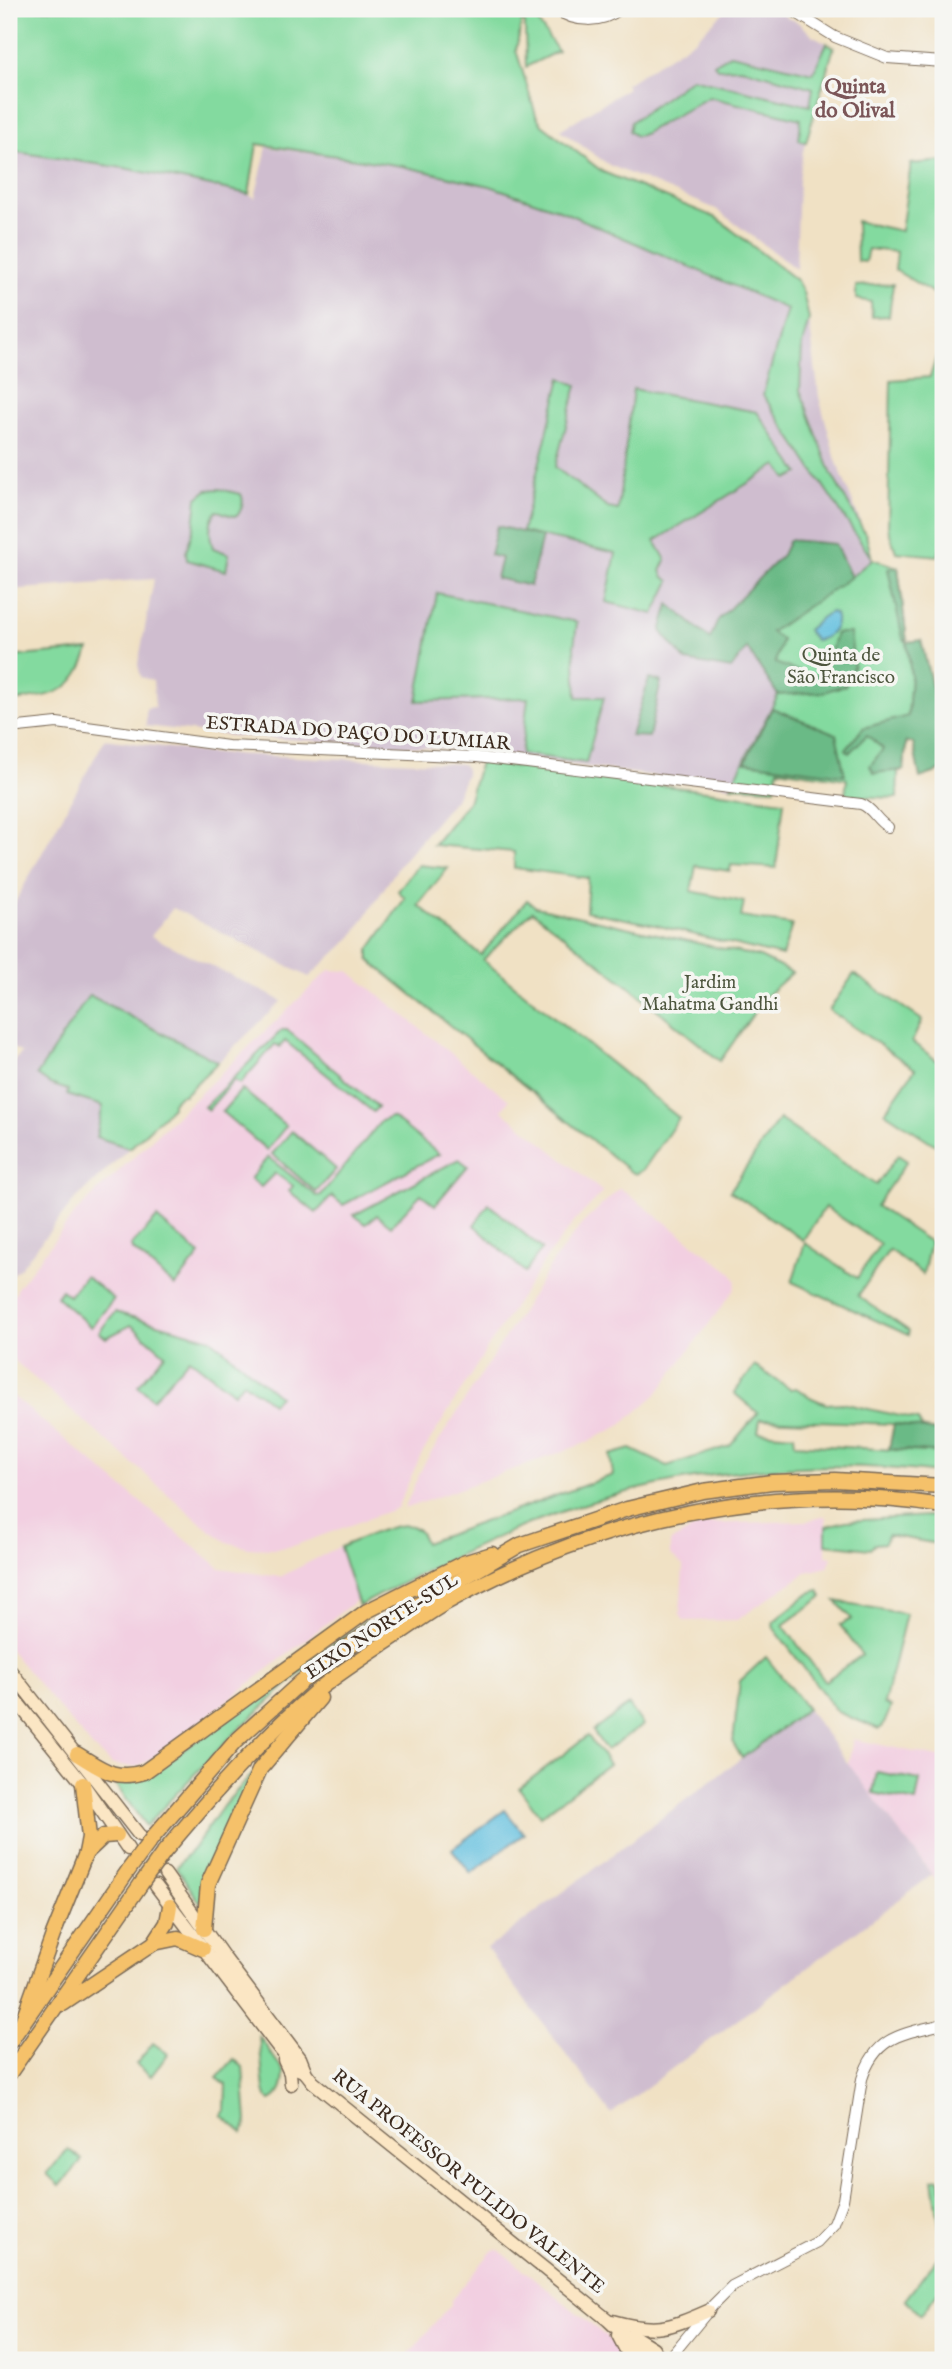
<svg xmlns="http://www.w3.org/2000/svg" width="952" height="2369" font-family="'IM FELL English',serif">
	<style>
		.built { fill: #f2cfe1 }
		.industrial { fill: #cfbdcf }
		.green { fill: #83da9f; stroke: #5f825e; stroke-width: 2 }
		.forest { fill: #6aba86; stroke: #527252; stroke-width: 2 }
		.water { fill: #61bfdf; stroke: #4e747e; stroke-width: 2 }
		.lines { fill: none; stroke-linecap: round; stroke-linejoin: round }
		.tertiary-casing { stroke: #7a6a58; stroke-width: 12 }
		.secondary-casing { stroke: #7a6a58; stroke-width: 15 }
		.trunk-casing { stroke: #7a6a58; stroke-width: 17 }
		.tertiary { stroke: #fff; stroke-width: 10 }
		.secondary { stroke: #fbe6c4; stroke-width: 12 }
		.trunk { stroke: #f5c16b; stroke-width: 14 }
		.trunk-bridge-casing { stroke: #7a6a58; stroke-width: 17; stroke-linecap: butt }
		.trunk-bridge { stroke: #f5c16b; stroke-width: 14 }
		.labels { text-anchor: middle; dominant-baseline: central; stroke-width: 7; stroke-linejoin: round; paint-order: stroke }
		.park-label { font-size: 19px; fill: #4d563e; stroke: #f6f6f2 }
		.street-label { font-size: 19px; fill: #3b2a1e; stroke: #f6f6f2 }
		.neighbourhood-label { font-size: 21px; font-weight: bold; fill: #7b5658; stroke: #f6f6f2 }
	</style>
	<rect width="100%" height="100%" fill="#f6f6f2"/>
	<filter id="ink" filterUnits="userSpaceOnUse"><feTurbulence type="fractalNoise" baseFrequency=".0143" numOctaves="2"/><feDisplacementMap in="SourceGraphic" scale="14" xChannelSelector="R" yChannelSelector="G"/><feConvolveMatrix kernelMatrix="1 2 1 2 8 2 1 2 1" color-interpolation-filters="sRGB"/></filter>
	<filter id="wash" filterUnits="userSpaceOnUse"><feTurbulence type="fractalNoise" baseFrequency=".00686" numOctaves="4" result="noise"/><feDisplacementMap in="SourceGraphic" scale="28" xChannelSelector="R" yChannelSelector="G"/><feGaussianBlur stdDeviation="1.57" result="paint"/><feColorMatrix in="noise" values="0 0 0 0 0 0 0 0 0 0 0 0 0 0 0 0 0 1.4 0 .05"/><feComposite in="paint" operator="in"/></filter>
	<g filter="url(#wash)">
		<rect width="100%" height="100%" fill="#f0e1c4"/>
		<g class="built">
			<polygon points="329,970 349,971 509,1100 502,1110 603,1192 576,1220 549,1254 493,1339 420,1457 397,1508 293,1546 273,1549 248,1548 227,1542 208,1529 9,1356 9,1294 16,1293 17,1288 77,1211"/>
			<polygon points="620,1188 732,1273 736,1281 734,1290 656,1395 620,1426 583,1444 404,1509 424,1464 555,1259 582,1224"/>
			<polygon points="9,1393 220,1568 280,1577 341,1546 364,1594 153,1759 135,1767 111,1764 93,1748 9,1649"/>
			<polygon points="826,1516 826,1556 832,1557 828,1567 807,1572 737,1620 684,1621 680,1614 683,1566 670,1555 670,1542 703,1524 807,1521"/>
			<polygon points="853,1739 943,1758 943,1874 936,1880 848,1764"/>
			<polygon points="495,2249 499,2250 613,2342 623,2360 404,2360 442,2314 451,2306 451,2300 492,2251"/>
		</g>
		<g class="industrial">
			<polygon points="727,9 779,9 787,18 796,21 814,36 834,47 803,151 799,180 796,269 716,209 609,165 560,130 628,88 626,84 693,41"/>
			<polygon points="267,147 402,166 490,186 557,209 809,319 819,397 836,460 871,549 872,559 851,577 747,648 778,695 731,786 451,749 233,736 146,726 146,708 155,707 153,681 141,677 138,665 154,579 9,590 9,151 124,168 249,194 255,198"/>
			<polygon points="105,739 206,753 462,764 466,769 466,774 455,799 399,866 352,937 309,977 173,908 151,936 282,1001 184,1095 180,1095 172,1103 172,1107 73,1202 21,1267 9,1278 9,1065 22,1053 9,1046 9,1021 11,1016 9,1014 9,913"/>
			<polygon points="807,1709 932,1875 611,2114 487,1949"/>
		</g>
		<g class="green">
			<polygon points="9,9 519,9 522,20 516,50 536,115 542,125 603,172 717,218 797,281 803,292 809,319 802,345 800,390 832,475 866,535 872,559 898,567 911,676 904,770 898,771 897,798 845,796 847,779 778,769 775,788 731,786 778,695 747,648 851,577 872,559 763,395 787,309 557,209 490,186 402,166 257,144 249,194 124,168 9,151"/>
			<polygon points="522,9 529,9 558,51 526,67 525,25"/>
			<polygon points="827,43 834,47 806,142 799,140 801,119 709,97 641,135 635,136 629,131 631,122 692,78 810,106 813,88 741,68 718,69 714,64 731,54 813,73"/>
			<polygon points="943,161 943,299 895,270 897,252 868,249 865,262 857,261 856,221 901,231 911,164"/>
			<polygon points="893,284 889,316 872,317 871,302 856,299 856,286"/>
			<polygon points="943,336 943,541 938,556 896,552 888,528 891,380 930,377"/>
			<polygon points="561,378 577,385 555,467 608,508 618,510 633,389 757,412 799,473 787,479 777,465 655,541 666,560 661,571 664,577 670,581 654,614 606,602 616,553 522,532"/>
			<path d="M 219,489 L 241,494 C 245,502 242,509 237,516 C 230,517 224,512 217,511 C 208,520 209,536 213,548 L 229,554 L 226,571 L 187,560 L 186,552 L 194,526 L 197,498 L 207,490 Z"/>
			<polygon points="437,593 577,622 574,647 577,697 604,697 586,763 521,754 528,698 417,701"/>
			<path d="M 89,650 C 74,697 52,694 9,702 L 9,657 Z"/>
			<polygon points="480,762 784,801 776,868 731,865 730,871 696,866 691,891 744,902 741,917 792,925 782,956 655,925 586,911 588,878 514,868 514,852 433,845 468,802"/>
			<polygon points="418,865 448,868 418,905 481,955 527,900 536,907 760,957 792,973 766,996 720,1061 632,989 532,911 483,960 679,1118 643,1170 636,1174 631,1172 369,960 369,950 405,898 398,891"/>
			<polygon points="854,974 922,1020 912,1042 943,1065 943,1150 885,1112 915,1069 829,1010"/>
			<polygon points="89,995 218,1062 184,1095 180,1095 172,1103 172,1107 130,1148 96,1137 103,1106 67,1095 68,1090 50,1084 37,1075"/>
			<polygon points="282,1030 287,1030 378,1107 373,1112 285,1041 280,1047 275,1044 240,1084 234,1080 208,1110 204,1107"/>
			<polygon points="242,1089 286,1126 267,1150 222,1112"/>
			<polygon points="391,1117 395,1119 439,1154 343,1205 332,1196 316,1213 289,1191 293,1186 275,1173 261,1187 250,1179 268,1157 317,1196 321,1195 381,1121"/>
			<polygon points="779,1119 876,1185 898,1155 907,1161 876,1206 930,1242 923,1274 889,1250 858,1296 909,1331 908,1335 792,1282 805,1243 857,1278 880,1244 825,1207 803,1240 730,1191"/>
			<polygon points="292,1131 336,1169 316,1192 272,1154"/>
			<polygon points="459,1159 468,1166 435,1205 421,1194 391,1226 377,1215 366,1224 354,1215"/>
			<polygon points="489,1204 542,1249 525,1272 474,1225"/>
			<polygon points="157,1218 200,1255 175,1286 132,1249 131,1246"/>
			<polygon points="85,1276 114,1299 91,1327 57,1297 61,1290 69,1296"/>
			<polygon points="115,1312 211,1339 279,1396 272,1403 243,1382 234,1393 189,1358 153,1399 138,1386 165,1354 131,1325 106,1338 99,1332"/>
			<path d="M 755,1366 L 790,1389 L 796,1388 L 812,1398 L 826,1404 L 842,1403 L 918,1420 L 922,1429 L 894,1424 L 760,1419 L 758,1432 L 794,1435 L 795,1444 L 943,1453 L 943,1474 C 808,1455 663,1472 536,1521 C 475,1545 417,1575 359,1606 L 340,1547 C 356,1541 396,1521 411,1526 C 420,1529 422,1536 425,1543 L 613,1475 L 610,1455 L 631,1449 L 667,1466 L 730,1446 L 758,1413 L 734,1393 Z"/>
			<polygon points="928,1516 943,1518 943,1545 888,1535 885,1543 875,1544 870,1549 826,1544 826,1526 846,1521"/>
			<polygon points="819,1590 822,1597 783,1625 825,1681 862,1655 840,1625 852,1619 836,1601 906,1614 884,1704 891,1707 883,1726 879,1729 837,1712 774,1628 773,1622 809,1593"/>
			<path d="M 366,1620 C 340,1642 313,1663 287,1685 C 237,1729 191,1777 146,1826 L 110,1777 L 149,1774 Z"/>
			<polygon points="766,1657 807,1709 742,1758 733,1743 740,1681"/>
			<polygon points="629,1705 643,1725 606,1750 593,1731"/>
			<polygon points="588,1736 609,1764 540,1816 519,1788"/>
			<polygon points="257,1769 200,1903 176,1867 193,1849 224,1805"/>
			<polygon points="877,1772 920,1780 916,1802 873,1793"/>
			<path d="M 259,2036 L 284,2072 C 284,2083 281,2095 270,2100 L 266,2097 L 264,2090 Z"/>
			<polygon points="153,2043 168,2054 151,2076 136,2064"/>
			<polygon points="234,2059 243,2067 247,2121 243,2133 221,2115 225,2111 226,2085 217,2078"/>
			<polygon points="68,2149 82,2160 60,2186 47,2174"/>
			<polygon points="939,2178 943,2197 943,2296 938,2292 921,2315 905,2300 938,2257 942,2243 933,2179"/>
		</g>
		<g class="forest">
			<polygon points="497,526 542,537 530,586 496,578 501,558 490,555"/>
			<path d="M 789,540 L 835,544 L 851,577 L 771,632 L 782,640 L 775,663 L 814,677 C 829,668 831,649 836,633 L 850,633 L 854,665 L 846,685 L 824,692 L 778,695 L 747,648 L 731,669 L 686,661 L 661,631 L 669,604 L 710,639 L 718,620 L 782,555 Z"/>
			<polygon points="898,567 907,642 921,640 943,734 943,770 920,778 913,743 906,742 904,770 874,773 870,766 883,749 867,735 849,753 846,749 863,728 908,716 911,676 907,642 903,639 888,569"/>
			<polygon points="649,679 661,681 649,737 631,736"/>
			<polygon points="772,708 836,734 845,775 745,762"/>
			<polygon points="894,1424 943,1432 943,1453 889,1449"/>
		</g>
		<g class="water">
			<path d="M 831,612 L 835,614 C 840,628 828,639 815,640 L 807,630 L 822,617 Z"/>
			<polygon points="505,1810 524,1834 471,1873 452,1849"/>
		</g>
	</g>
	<g filter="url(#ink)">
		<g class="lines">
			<g class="tertiary-casing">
				<g id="tertiary">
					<path d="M 555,9 C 575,23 601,24 620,9"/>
					<polyline points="790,9 835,37 887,58 943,62"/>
					<path d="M 9,728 L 57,723 L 228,746 L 477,757 L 861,804 C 873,808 876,821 888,827"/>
					<path d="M 668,2360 L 713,2305 L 732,2286 L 817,2242 L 834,2224 L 843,2200 L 862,2079 C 876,2035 903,2034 943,2024"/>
				</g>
			</g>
			<g class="secondary-casing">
				<g id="secondary">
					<polyline points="9,1669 139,1835"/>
					<polyline points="9,1692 83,1784 128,1849"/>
					<polyline points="165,1874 223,1956 300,2058 306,2073 313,2082 608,2320 646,2356 654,2360"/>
					<polyline points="156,1886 278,2047 296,2068 305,2072"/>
					<polyline points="284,2060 290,2073 291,2084"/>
					<path d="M 612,2321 C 655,2333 667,2329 708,2311"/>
					<polyline points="618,2335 631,2360"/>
					<polyline points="632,2335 653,2348 661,2360"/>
				</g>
			</g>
			<g class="trunk-casing">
				<g id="trunk">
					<path d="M 77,1754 C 102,1769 114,1781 144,1772 L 367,1611 L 463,1563 L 492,1554"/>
					<polyline points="153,1837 235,1742 302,1681 362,1637 520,1545 627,1509 703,1491 772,1482 835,1480 943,1486"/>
					<path d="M 164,1852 C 211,1796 258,1742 313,1694 C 337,1674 364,1657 391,1639 C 408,1628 425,1615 444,1604 C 594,1519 772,1479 943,1506"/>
					<polyline points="86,1853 104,1836 117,1835"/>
					<polyline points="204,1929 208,1884 260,1769 320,1698"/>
					<polyline points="154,1943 178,1938 203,1949"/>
					<polyline points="63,2004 154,1943 167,1923 170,1906"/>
					<polyline points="21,2025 53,1935 86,1853 89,1837 83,1784"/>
					<polyline points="9,2043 130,1868"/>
					<polyline points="9,2074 141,1884"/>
				</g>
			</g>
			<use href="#tertiary" class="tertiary"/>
			<use href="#secondary" class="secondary"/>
			<use href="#trunk" class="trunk"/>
			<g class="trunk-bridge-casing">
				<g id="trunk-bridge">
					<polyline points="130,1868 153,1837"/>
					<polyline points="141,1884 164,1852"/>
				</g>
			</g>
			<use href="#trunk-bridge" class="trunk-bridge"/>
		</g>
	</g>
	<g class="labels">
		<g class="park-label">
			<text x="841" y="656">Quinta de<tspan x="841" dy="22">São Francisco</tspan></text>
			<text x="710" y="983">Jardim<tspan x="710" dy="22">Mahatma Gandhi</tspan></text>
		</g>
		<g class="street-label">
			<text transform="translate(358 734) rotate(4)">ESTRADA DO PAÇO DO LUMIAR</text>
			<text transform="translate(382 1627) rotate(-33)">EIXO NORTE-SUL</text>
			<text transform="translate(468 2182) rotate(39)">RUA PROFESSOR PULIDO VALENTE</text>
		</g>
		<g class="neighbourhood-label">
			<text x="855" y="87">Quinta<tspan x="855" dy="24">do Olival</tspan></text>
		</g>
	</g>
	<rect width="952" height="2369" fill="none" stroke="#f6f6f2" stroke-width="35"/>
</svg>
